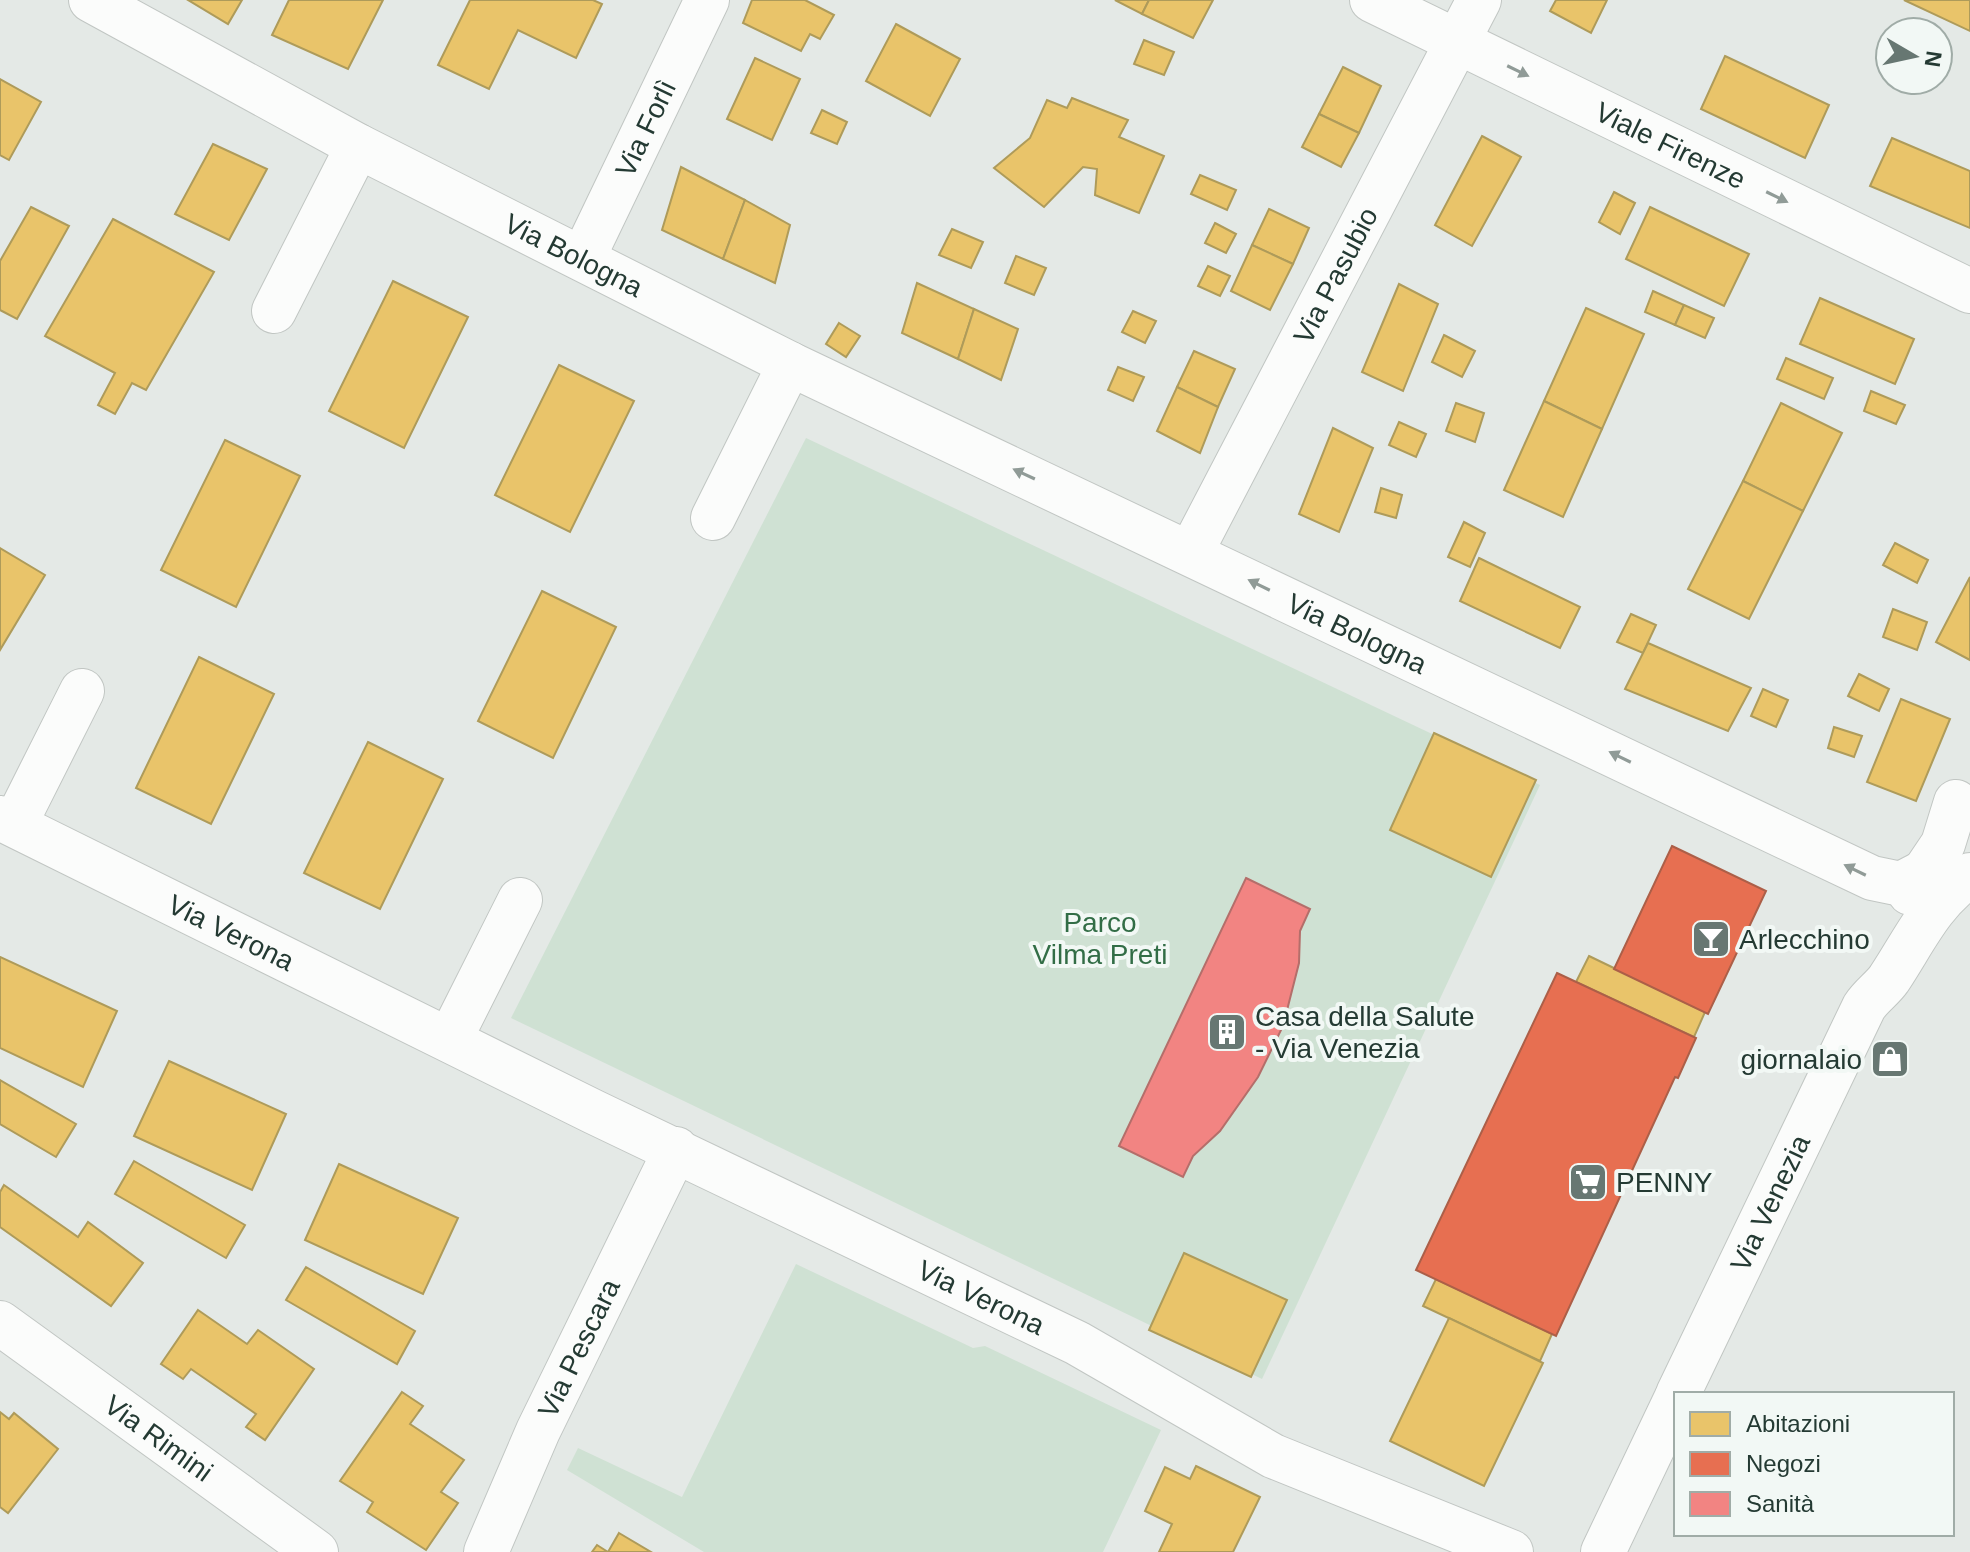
<svg xmlns="http://www.w3.org/2000/svg" width="1970" height="1552" font-family="Arial,sans-serif">
	<style>
		.green { fill: #cfe1d3 }
		.homes { fill: #e9c46a; stroke: #ae9b5a; stroke-width: 2 }
		.shops { fill: #e76f51; stroke: #ac5f48; stroke-width: 2 }
		.health { fill: #f28482; stroke: #b46e6a; stroke-width: 2 }
		.lines { fill: none; stroke-linecap: round; stroke-linejoin: round }
		.minor-casing { stroke: #c1c6c3; stroke-width: 46 }
		.minor { stroke: #fbfcfb; stroke-width: 44 }
		.oneway { fill: #909b97 }
		.labels { text-anchor: middle; dominant-baseline: central; stroke-width: 8; stroke-linejoin: round; paint-order: stroke }
		.street-label { font-size: 28px; fill: #243a33; stroke: #f2f8f5 }
		.park-label { font-size: 28px; fill: #326d46; stroke: #f2f8f5 }
		.poi-label { font-size: 28px; fill: #243a33; stroke: #f2f8f5; text-anchor: start }
	</style>
	<rect width="100%" height="100%" fill="#e4e9e6"/>
	<g class="green">
		<polygon points="806,438 1540,785 1262,1379 511,1018"/>
		<polygon points="796,1264 973,1348 985,1346 1161,1430 1103,1552 704,1552 567,1470 578,1448 682,1497"/>
	</g>
	<g class="homes">
		<polygon points="188,0 242,0 228,24"/>
		<polygon points="289,0 383,0 348,69 272,35"/>
		<polygon points="470,0 593,0 602,4 576,58 518,30 489,89 438,65"/>
		<polygon points="752,0 805,0 834,15 820,39 810,34 801,51 743,23"/>
		<polygon points="1115,0 1149,0 1142,14"/>
		<polygon points="1149,0 1213,0 1193,38 1142,14"/>
		<polygon points="1556,0 1607,0 1591,33 1550,11"/>
		<polygon points="1904,0 1970,0 1970,31"/>
		<polygon points="896,24 960,59 930,116 866,81"/>
		<polygon points="1144,40 1174,52 1164,75 1134,64"/>
		<polygon points="1725,56 1829,105 1805,158 1701,109"/>
		<polygon points="755,58 800,79 772,140 727,119"/>
		<polygon points="1343,67 1381,86 1359,133 1319,114"/>
		<polygon points="0,79 41,102 9,160 0,155"/>
		<polygon points="1072,98 1128,120 1119,137 1164,156 1139,213 1095,195 1097,169 1083,167 1044,207 994,168 1030,138 1047,100 1067,108"/>
		<polygon points="822,110 847,122 837,144 811,133"/>
		<polygon points="1319,114 1359,133 1341,167 1302,147"/>
		<polygon points="1482,136 1521,157 1472,246 1435,225"/>
		<polygon points="1892,138 1970,171 1970,228 1870,186"/>
		<polygon points="213,144 267,169 229,240 175,214"/>
		<polygon points="681,167 745,200 723,259 662,230"/>
		<polygon points="1200,175 1236,190 1227,210 1191,194"/>
		<polygon points="1614,192 1635,203 1620,234 1599,222"/>
		<polygon points="745,200 790,225 775,283 723,259"/>
		<polygon points="31,207 69,226 17,319 0,310 0,261"/>
		<polygon points="1650,207 1749,254 1724,306 1626,259"/>
		<polygon points="1269,209 1309,228 1293,264 1252,245"/>
		<polygon points="113,219 214,272 146,390 132,383 115,414 98,405 115,373 45,336"/>
		<polygon points="1215,223 1236,234 1226,253 1205,243"/>
		<polygon points="952,229 983,242 971,268 939,255"/>
		<polygon points="1252,245 1293,264 1270,310 1231,291"/>
		<polygon points="1016,256 1046,268 1034,295 1005,283"/>
		<polygon points="1208,266 1230,276 1220,296 1198,286"/>
		<polygon points="393,281 468,317 404,448 329,411"/>
		<polygon points="917,283 974,309 958,359 902,333"/>
		<polygon points="1399,284 1438,304 1403,391 1362,372"/>
		<polygon points="1653,291 1684,305 1675,325 1645,312"/>
		<polygon points="1820,298 1914,339 1895,384 1800,344"/>
		<polygon points="1684,305 1714,318 1705,338 1675,325"/>
		<polygon points="1586,308 1644,334 1602,429 1544,401"/>
		<polygon points="974,309 1018,329 1001,380 958,359"/>
		<polygon points="1133,311 1156,321 1145,343 1122,332"/>
		<polygon points="839,323 860,336 846,357 826,344"/>
		<polygon points="1444,335 1475,351 1462,377 1432,362"/>
		<polygon points="1194,351 1235,369 1218,407 1177,387"/>
		<polygon points="1786,358 1833,378 1824,399 1777,379"/>
		<polygon points="559,365 634,401 570,532 495,495"/>
		<polygon points="1118,367 1144,377 1133,401 1108,390"/>
		<polygon points="1177,387 1218,407 1200,453 1157,431"/>
		<polygon points="1871,391 1905,405 1896,424 1864,411"/>
		<polygon points="1544,401 1602,429 1563,517 1504,490"/>
		<polygon points="1456,403 1484,413 1475,442 1446,431"/>
		<polygon points="1781,403 1842,433 1803,511 1743,481"/>
		<polygon points="1399,422 1426,434 1416,457 1389,445"/>
		<polygon points="1333,428 1373,448 1339,532 1299,514"/>
		<polygon points="225,440 300,476 236,607 161,570"/>
		<polygon points="1743,481 1803,511 1749,619 1688,589"/>
		<polygon points="1381,488 1402,495 1396,518 1375,512"/>
		<polygon points="1464,522 1485,533 1470,567 1448,557"/>
		<polygon points="1895,543 1928,560 1917,583 1883,565"/>
		<polygon points="0,548 45,575 0,650"/>
		<polygon points="1479,558 1580,607 1560,648 1460,601"/>
		<polygon points="1970,577 1970,660 1936,642"/>
		<polygon points="542,591 616,627 553,758 478,721"/>
		<polygon points="1893,609 1927,622 1917,650 1883,637"/>
		<polygon points="1631,614 1656,625 1643,653 1617,642"/>
		<polygon points="1648,643 1751,688 1728,731 1625,689"/>
		<polygon points="199,657 274,694 211,824 136,788"/>
		<polygon points="1859,674 1889,689 1879,711 1848,696"/>
		<polygon points="1763,689 1788,700 1776,727 1751,716"/>
		<polygon points="1901,699 1950,719 1916,801 1867,782"/>
		<polygon points="1834,727 1862,736 1854,757 1828,748"/>
		<polygon points="1434,733 1536,780 1491,877 1390,830"/>
		<polygon points="368,742 443,779 380,909 304,873"/>
		<polygon points="1589,956 1705,1012 1694,1037 1576,982"/>
		<polygon points="0,957 117,1011 83,1087 0,1048"/>
		<polygon points="169,1061 286,1114 252,1190 134,1136"/>
		<polygon points="0,1080 76,1124 56,1157 0,1124"/>
		<polygon points="134,1161 245,1225 226,1258 115,1194"/>
		<polygon points="339,1164 458,1218 423,1294 305,1240"/>
		<polygon points="4,1185 78,1237 88,1222 143,1263 111,1306 0,1227 0,1192"/>
		<polygon points="1184,1253 1287,1300 1251,1377 1149,1330"/>
		<polygon points="306,1267 415,1331 397,1364 286,1300"/>
		<polygon points="1436,1279 1552,1334 1540,1361 1423,1306"/>
		<polygon points="198,1310 247,1344 258,1330 314,1369 265,1440 246,1427 256,1414 191,1369 183,1379 161,1364"/>
		<polygon points="1449,1318 1543,1363 1484,1486 1390,1441"/>
		<polygon points="402,1392 423,1406 410,1424 464,1460 441,1492 458,1503 426,1550 367,1512 373,1502 340,1481"/>
		<polygon points="0,1412 9,1419 14,1413 58,1449 8,1513 0,1507"/>
		<polygon points="1196,1466 1260,1497 1233,1552 1159,1552 1172,1524 1145,1511 1165,1467 1190,1479"/>
		<polygon points="619,1533 651,1552 592,1552 597,1545 608,1552"/>
	</g>
	<g class="shops">
		<polygon points="1672,846 1766,891 1708,1014 1614,969"/>
		<polygon points="1557,973 1696,1038 1678,1078 1675,1077 1556,1336 1416,1270"/>
	</g>
	<polygon class="health" points="1246,878 1310,909 1300,931 1299,963 1283,1026 1258,1077 1220,1131 1193,1156 1183,1177 1119,1146"/>
	<g class="lines">
		<g class="minor-casing">
			<g id="minor">
				<path id="s1" d="M 91,0 L 358,146 L 790,364 L 1872,878 L 1901,884 L 1926,871"/>
				<path id="s2" d="M 1372,0 L 1970,291"/>
				<path id="s3" d="M 583,258 L 707,0"/>
				<polyline points="274,311 358,146"/>
				<polyline points="713,518 790,364"/>
				<path id="s4" d="M 1191,552 L 1479,0"/>
				<path id="s5" d="M 0,818 L 594,1112 L 1077,1343 L 1273,1456 L 1511,1552"/>
				<polyline points="15,824 82,691"/>
				<polyline points="1910,893 1943,844 1956,802"/>
				<polyline points="450,1039 520,900"/>
				<path id="s6" d="M 0,1323 L 316,1552"/>
				<path id="s7" d="M 1678,1394 L 1864,1007 C 1871,996 1882,989 1889,979 C 1915,940 1930,903 1970,875"/>
				<path id="s8" d="M 486,1552 L 538,1431 L 676,1149"/>
				<polyline points="1603,1552 1676,1399"/>
			</g>
		</g>
		<use href="#minor" class="minor"/>
	</g>
	<defs><path id="oneway-solid" d="M-6-.8H1V-3.2L6.5 0L1 3.2V.8H-6Z" transform="scale(2)"/></defs>
	<g class="oneway">
		<use href="#oneway-solid" transform="translate(1518 71) rotate(26)"/>
		<use href="#oneway-solid" transform="translate(1777 197) rotate(26)"/>
		<use href="#oneway-solid" transform="translate(1024 474) rotate(-155)"/>
		<use href="#oneway-solid" transform="translate(1259 585) rotate(-154)"/>
		<use href="#oneway-solid" transform="translate(1620 757) rotate(-154)"/>
		<use href="#oneway-solid" transform="translate(1855 870) rotate(-154)"/>
	</g>
	<defs>
		<g id="bar-square" transform="scale(2)"><rect x="-9" y="-9" width="18" height="18" rx="4" fill="#677772" stroke="#f2f8f5"/><path d="M-6-5H6L.8 .8V4.5H3.5V6h-7V4.5H-.8V.8Z" fill="#fff"/></g>
		<g id="building-square" transform="scale(2)"><rect x="-9" y="-9" width="18" height="18" rx="4" fill="#677772" stroke="#f2f8f5"/><path d="M-4-6H4V6H1V3H-1V6H-4ZM-2.5-4.3h1.7v1.8h-1.7ZM.8-4.3h1.7v1.8H.8ZM-2.5-1h1.7V.8h-1.7ZM.8-1h1.7V.8H.8Z" fill="#fff"/></g>
		<g id="shop-square" transform="scale(2)"><rect x="-9" y="-9" width="18" height="18" rx="4" fill="#677772" stroke="#f2f8f5"/><path d="M-5-2.5h2.3a2.7 3.5 0 0 1 5.4 0H5L5.5 6h-11ZM-1.5-2.5h3a1.5 2.3 0 0 0-3 0Z" fill="#fff"/></g>
		<g id="supermarket-square" transform="scale(2)"><rect x="-9" y="-9" width="18" height="18" rx="4" fill="#677772" stroke="#f2f8f5"/><path d="M-6-5.5h2.5l.6 2H6L4.5 2H-2.5L-4.4-4H-6ZM-1.5 3.2a1.3 1.3 0 1 0 .1 0ZM3 3.2a1.3 1.3 0 1 0 .1 0Z" fill="#fff"/></g>
	</defs>
	<g fill-rule="evenodd">
		<use href="#bar-square" x="1711" y="939"/>
		<use href="#building-square" x="1227" y="1032"/>
		<use href="#shop-square" x="1890" y="1059"/>
		<use href="#supermarket-square" x="1588" y="1182"/>
	</g>
	<g class="labels">
		<g class="street-label">
			<text stroke="none"><textPath href="#s3" startOffset="144">Via Forlì</textPath></text>
			<text stroke="none"><textPath href="#s2" startOffset="332">Viale Firenze</textPath></text>
			<text stroke="none"><textPath href="#s1" startOffset="546">Via Bologna</textPath></text>
			<text stroke="none"><textPath href="#s4" startOffset="312">Via Pasubio</textPath></text>
			<text stroke="none"><textPath href="#s1" startOffset="1416">Via Bologna</textPath></text>
			<text stroke="none"><textPath href="#s5" startOffset="258">Via Verona</textPath></text>
			<text stroke="none"><textPath href="#s7" startOffset="212">Via Venezia</textPath></text>
			<text stroke="none"><textPath href="#s5" startOffset="1092">Via Verona</textPath></text>
			<text stroke="none"><textPath href="#s8" startOffset="224">Via Pescara</textPath></text>
			<text stroke="none"><textPath href="#s6" startOffset="196">Via Rimini</textPath></text>
		</g>
		<g class="park-label">
			<text x="1100" y="922">Parco<tspan x="1100" dy="32">Vilma Preti</tspan></text>
		</g>
		<g class="poi-label">
			<text x="1739" y="939">Arlecchino</text>
			<text x="1255" y="1016">Casa della Salute<tspan x="1255" dy="32">- Via Venezia</tspan></text>
			<text x="1862" y="1059" text-anchor="end">giornalaio</text>
			<text x="1616" y="1182">PENNY</text>
		</g>
	</g>
	<rect x="1674" y="1392" width="280" height="144" fill="#f2f8f5" stroke="#a0aca7" stroke-width="2"/>
	<rect x="1690" y="1412" width="40" height="24" fill="#e9c46a" stroke="#a0aca7" stroke-width="2"/>
	<text x="1746" y="1432" font-size="24" fill="#243a33">Abitazioni</text>
	<rect x="1690" y="1452" width="40" height="24" fill="#e76f51" stroke="#a0aca7" stroke-width="2"/>
	<text x="1746" y="1472" font-size="24" fill="#243a33">Negozi</text>
	<rect x="1690" y="1492" width="40" height="24" fill="#f28482" stroke="#a0aca7" stroke-width="2"/>
	<text x="1746" y="1512" font-size="24" fill="#243a33">Sanità</text>
	<g transform="translate(1914 56) rotate(99)"><circle r="38" fill="#f2f8f5" stroke="#a0aca7" stroke-width="2"/>
	<path d="M0-6L14 30L0 20L-14 30Z" fill="#677772"/>
	<text y="-12" font-size="22" font-weight="bold" text-anchor="middle" fill="#243a33">N</text>
	</g>
</svg>
